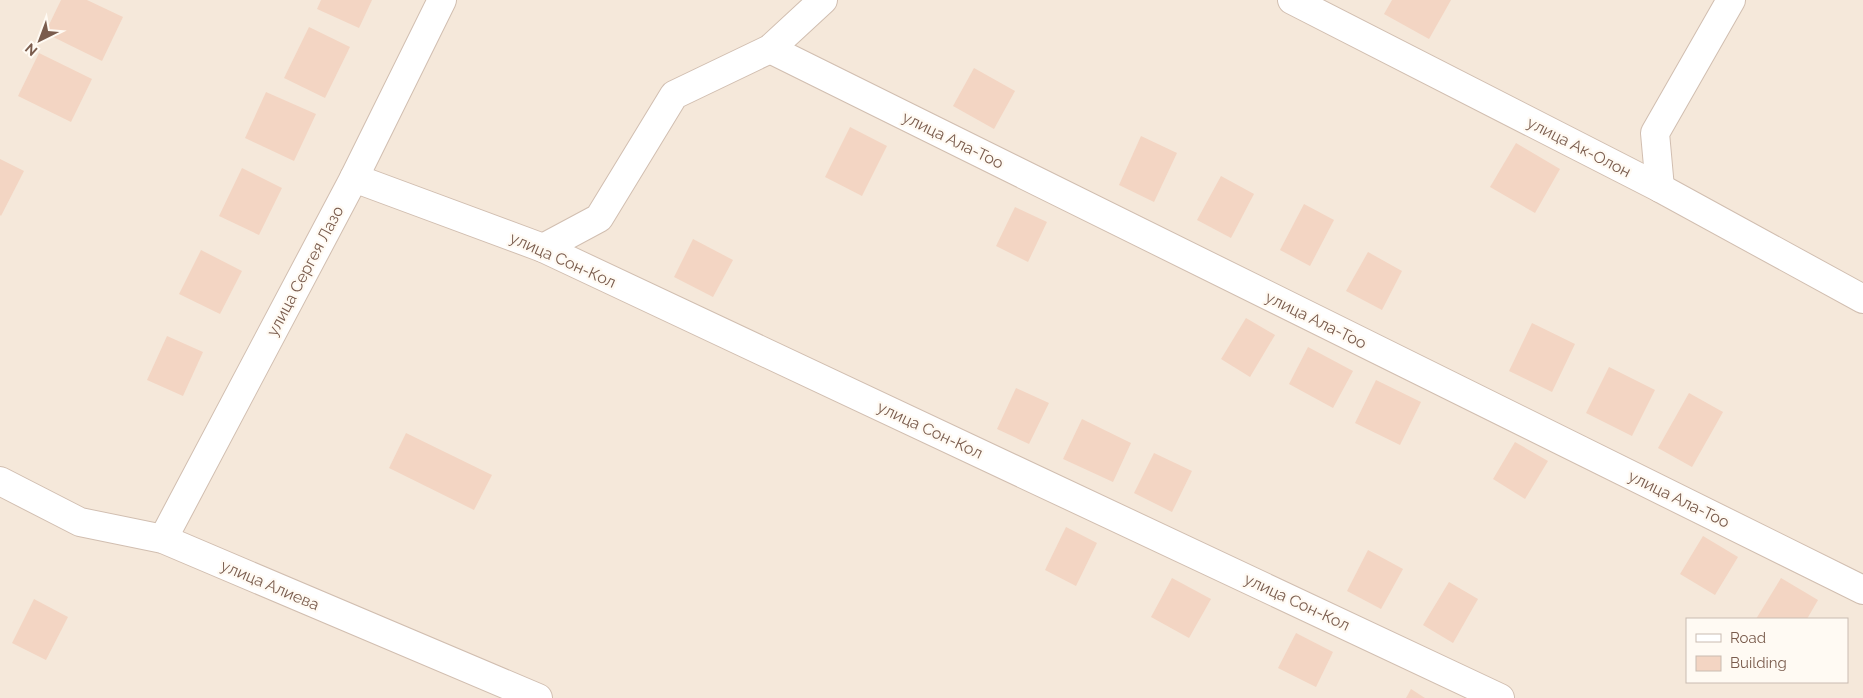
<svg xmlns="http://www.w3.org/2000/svg" width="1863" height="698" font-family="Raleway,sans-serif">
	<style>
		.residential { fill: #f5e8da; fill-rule: evenodd }
		.building { fill: #f3d5c3 }
		.lines { fill: none; stroke-linecap: round; stroke-linejoin: round }
		.minor-casing { stroke: #d1beb0; stroke-width: 30 }
		.minor { stroke: #fff; stroke-width: 28 }
		.labels { text-anchor: middle; dominant-baseline: central; stroke-width: 4.5; stroke-linejoin: round; paint-order: stroke }
		.street-label { font-size: 16px; fill: #7a5c4d; stroke: #fffaf3 }
	</style>
	<rect width="100%" height="100%" fill="#fdf6ec"/>
	<path class="residential" d="M 0,0 L 1863,0 L 1863,698 L 0,698 ZM 1687,619 L 1847,619 L 1847,682 L 1687,682 Z"/>
	<g class="building">
		<polygon points="61,0 87,0 123,17 102,61 45,33"/>
		<polygon points="321,0 372,0 359,28 317,9"/>
		<polygon points="1392,0 1451,0 1429,39 1384,14"/>
		<polygon points="309,27 350,47 325,98 284,78"/>
		<polygon points="39,53 92,79 71,122 18,96"/>
		<polygon points="974,68 1015,91 994,129 953,106"/>
		<polygon points="266,92 316,114 294,161 245,138"/>
		<polygon points="850,127 887,146 862,196 825,177"/>
		<polygon points="1141,136 1177,153 1154,202 1119,185"/>
		<polygon points="1516,143 1560,169 1535,213 1490,187"/>
		<polygon points="0,159 24,171 1,216 0,215"/>
		<polygon points="242,168 282,188 259,235 219,216"/>
		<polygon points="1221,176 1254,194 1231,238 1197,220"/>
		<polygon points="1304,204 1334,220 1310,266 1280,250"/>
		<polygon points="1015,207 1047,222 1028,262 996,246"/>
		<polygon points="693,239 733,260 713,297 674,277"/>
		<polygon points="201,250 242,271 220,314 179,294"/>
		<polygon points="1368,252 1402,271 1382,310 1346,291"/>
		<polygon points="1246,318 1275,335 1250,377 1221,359"/>
		<polygon points="1532,323 1575,344 1552,392 1509,371"/>
		<polygon points="167,336 203,352 183,396 147,380"/>
		<polygon points="1308,347 1353,371 1333,408 1289,384"/>
		<polygon points="1609,367 1655,390 1632,436 1586,413"/>
		<polygon points="1376,380 1421,402 1400,445 1355,423"/>
		<polygon points="1016,388 1049,403 1029,444 997,429"/>
		<polygon points="1689,393 1723,412 1692,467 1658,448"/>
		<polygon points="1082,419 1131,443 1113,482 1063,459"/>
		<polygon points="406,433 492,475 474,510 389,468"/>
		<polygon points="1515,442 1548,461 1525,499 1493,479"/>
		<polygon points="1154,453 1192,471 1172,512 1134,493"/>
		<polygon points="1066,527 1097,543 1076,586 1045,570"/>
		<polygon points="1703,536 1738,557 1715,595 1680,574"/>
		<polygon points="1368,550 1403,569 1381,609 1347,591"/>
		<polygon points="1172,578 1211,599 1189,638 1151,617"/>
		<polygon points="1781,578 1818,600 1807,619 1756,619"/>
		<polygon points="1449,582 1478,599 1453,643 1423,625"/>
		<polygon points="34,599 68,617 46,660 12,643"/>
		<polygon points="1296,633 1333,652 1316,687 1278,668"/>
		<polygon points="1411,689 1425,698 1406,698"/>
	</g>
	<g class="lines">
		<g class="minor-casing">
			<g id="minor">
				<polyline points="1292,0 1660,188 1863,299"/>
				<polyline points="770,49 1863,590"/>
				<polyline points="354,178 543,248 1500,698"/>
				<polyline points="1660,188 1655,133 1731,0"/>
				<polyline points="543,248 599,218 674,95 770,49 823,0"/>
				<polyline points="0,481 80,522 163,539 538,698"/>
				<polyline points="163,539 354,178 442,0"/>
			</g>
		</g>
		<use href="#minor" class="minor"/>
	</g>
	<g class="labels">
		<g class="street-label">
			<text transform="translate(953 140) rotate(26)">улица Ала-Тоо</text>
			<text transform="translate(1579 147) rotate(27)">улица Ак-Олон</text>
			<text transform="translate(563 260) rotate(24)">улица Сон-Кол</text>
			<text transform="translate(305 271) rotate(-62)">улица Сергея Лазо</text>
			<text transform="translate(1316 320) rotate(26)">улица Ала-Тоо</text>
			<text transform="translate(930 430) rotate(25)">улица Сон-Кол</text>
			<text transform="translate(1679 499) rotate(26)">улица Ала-Тоо</text>
			<text transform="translate(270 585) rotate(23)">улица Алиева</text>
			<text transform="translate(1297 602) rotate(25)">улица Сон-Кол</text>
		</g>
	</g>
	<rect x="1686" y="618" width="162" height="65" fill="#fffaf3" stroke="#cabbb1"/>
	<rect x="1696" y="634" width="25" height="8" fill="#ffffff" stroke="#cabbb1"/>
	<text x="1730" y="643" font-size="15" fill="#7a5c4d">Road</text>
	<rect x="1696" y="656" width="25" height="15" fill="#f3d5c3" stroke="#cabbb1"/>
	<text x="1730" y="668" font-size="15" fill="#7a5c4d">Building</text>
	<g transform="translate(40 40) rotate(222)" stroke="#fffaf3" stroke-width="4" paint-order="stroke">
	<path d="M0-4L9 19L0 12L-9 19Z" fill="#7a5c4d"/>
	<text y="-8" font-size="14" font-weight="bold" text-anchor="middle" fill="#7a5c4d">N</text>
	</g>
</svg>
